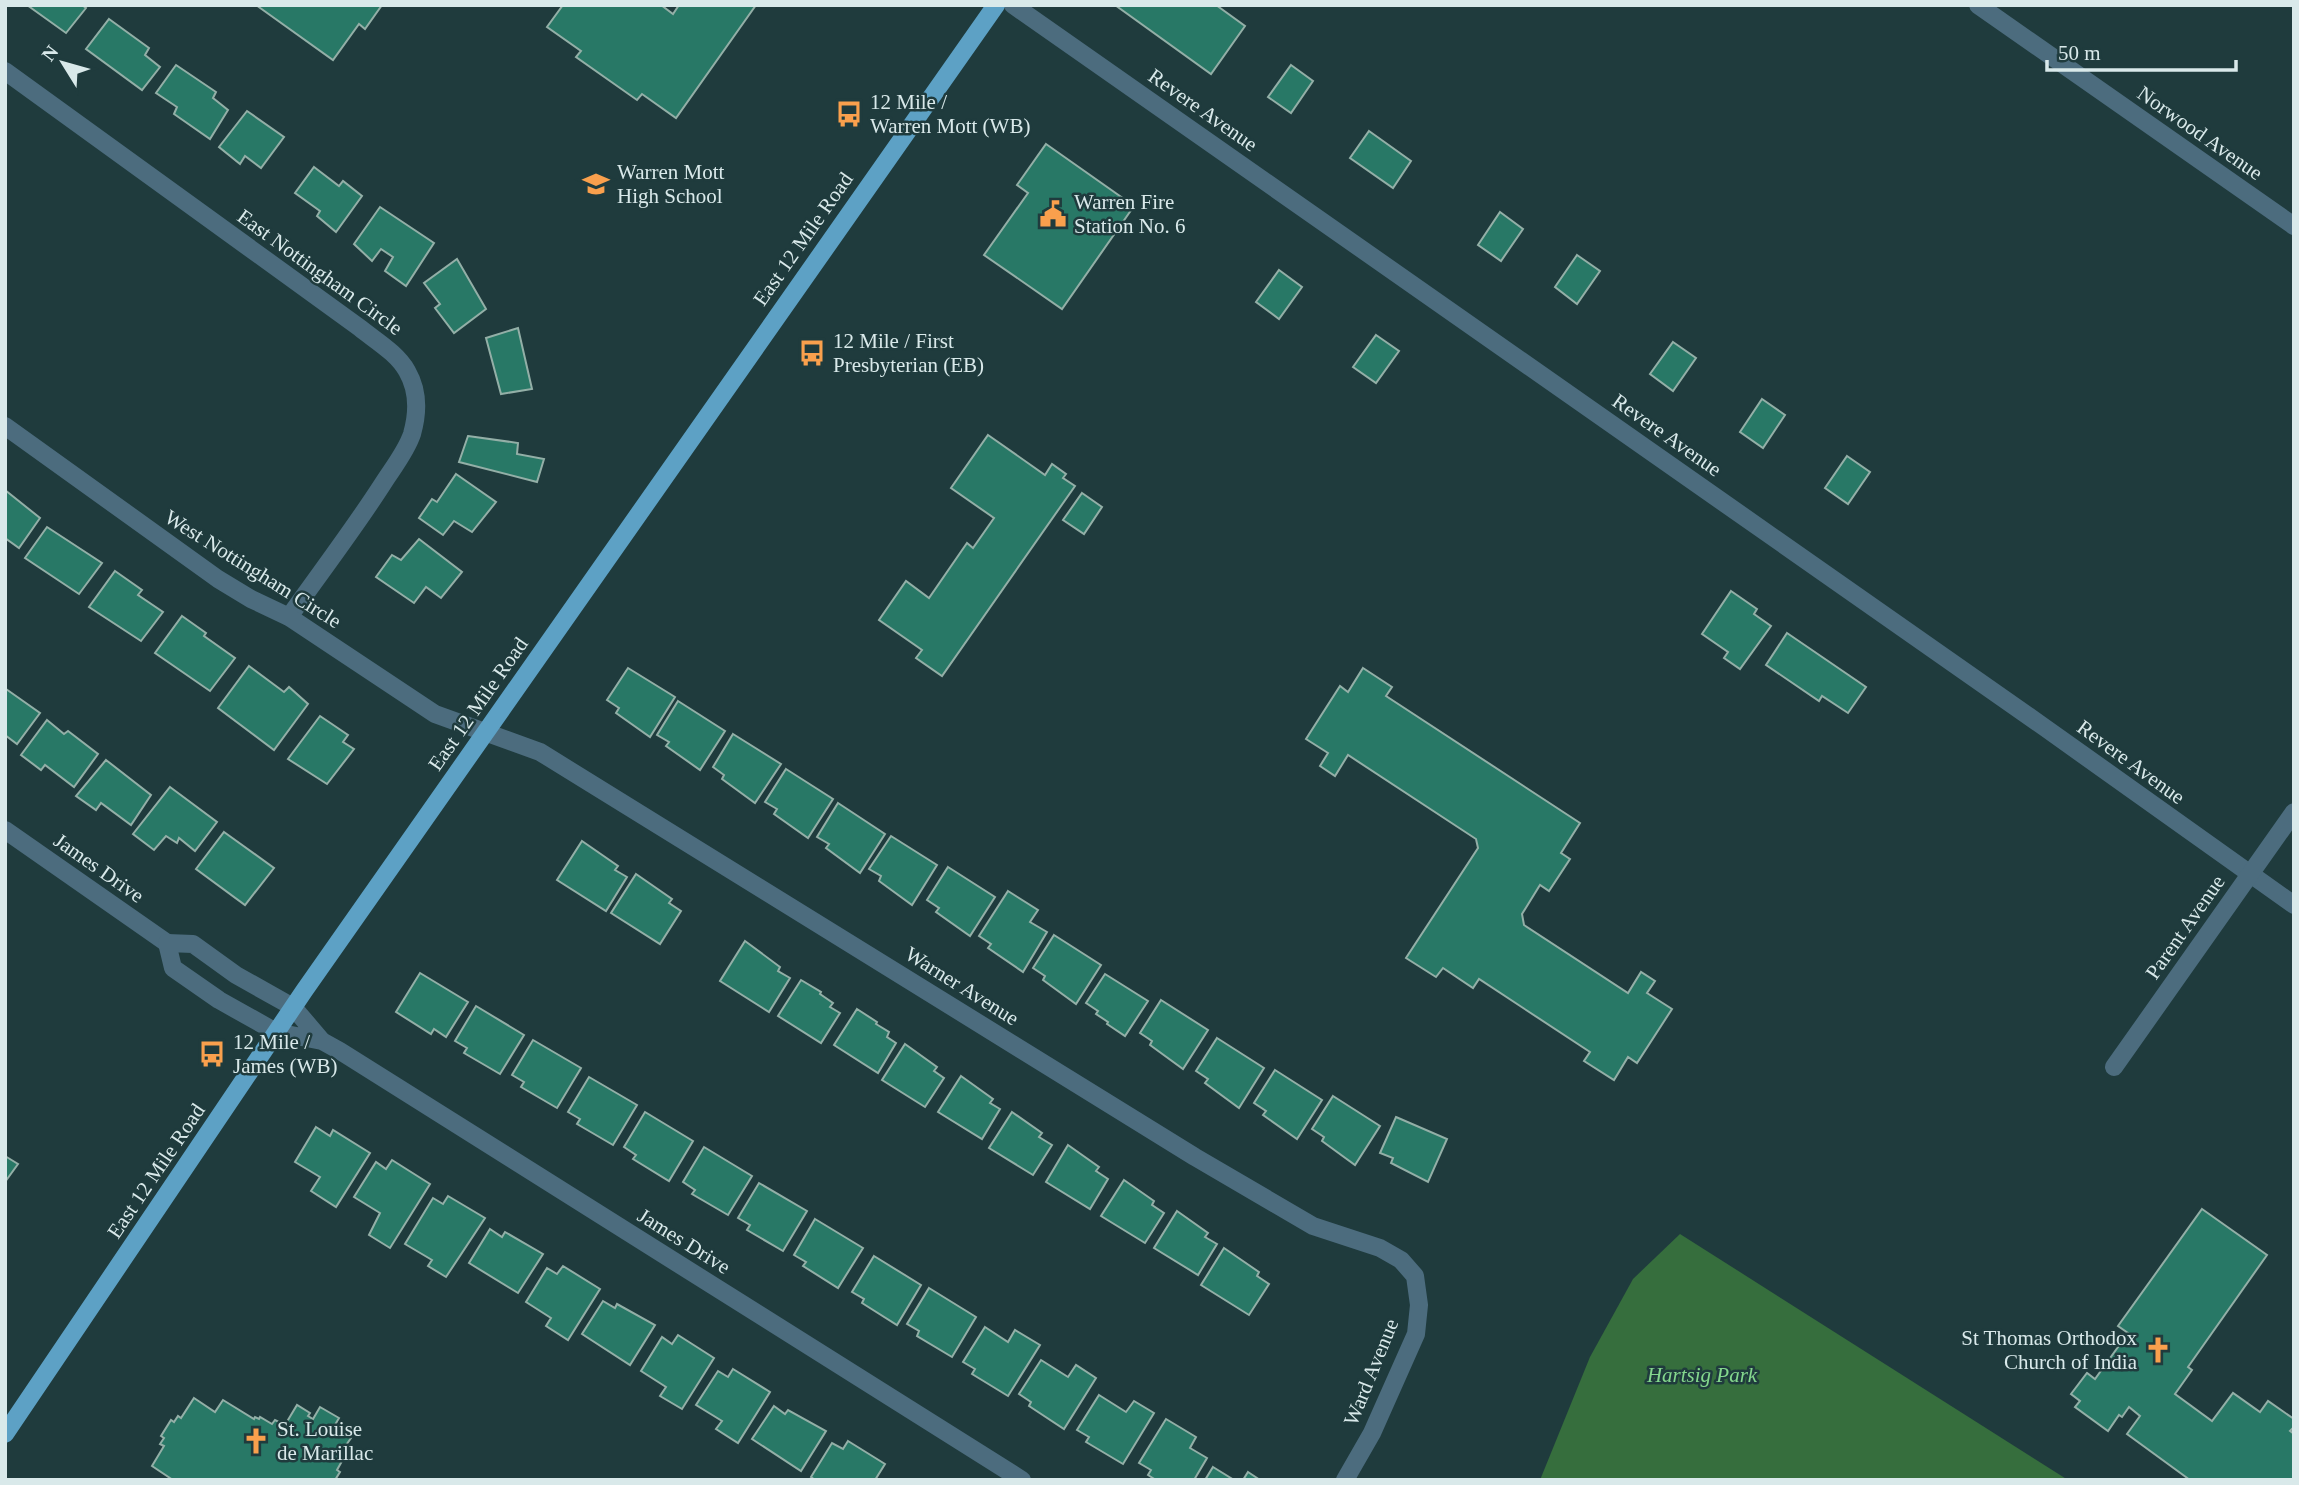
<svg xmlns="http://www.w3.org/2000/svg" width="2299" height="1485" font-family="Georgia,serif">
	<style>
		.green { fill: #366e3d }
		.building { fill: #287866; stroke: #93afa7; stroke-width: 2 }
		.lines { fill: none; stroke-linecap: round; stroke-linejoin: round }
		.minor { stroke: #4c6c7e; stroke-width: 18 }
		.major { stroke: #5da1c5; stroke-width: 18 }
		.labels { text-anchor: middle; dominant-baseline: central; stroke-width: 5; stroke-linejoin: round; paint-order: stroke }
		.poi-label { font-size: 21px; fill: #d9e9ea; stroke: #1f3b3d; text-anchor: start }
		.street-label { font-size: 21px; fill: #d9e9ea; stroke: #1f3b3d }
		.park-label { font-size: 21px; font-style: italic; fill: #84d78d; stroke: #1f3b3d }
	</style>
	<rect width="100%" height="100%" fill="#1f3b3d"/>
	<polygon class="green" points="1680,1234 2068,1480 1540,1480 1590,1357 1633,1279"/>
	<g class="building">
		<polygon points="27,5 82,5 86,8 66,33"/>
		<polygon points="256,5 382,5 365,29 359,24 333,60"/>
		<polygon points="563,5 661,5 673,14 679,5 756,5 676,118 642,94 637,100 576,57 581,51 547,27"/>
		<polygon points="1115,5 1216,5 1245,26 1211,74"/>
		<polygon points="109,19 149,48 145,55 160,67 142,90 86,49"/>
		<polygon points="176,65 216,92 213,98 228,110 210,139 174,114 177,107 156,93"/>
		<polygon points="1291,65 1313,81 1291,113 1268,97"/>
		<polygon points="247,111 284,137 261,168 245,156 240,164 219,147"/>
		<polygon points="1369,131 1411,161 1393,188 1350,158"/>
		<polygon points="1046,144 1134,206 1062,309 984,255 1028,193 1017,185"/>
		<polygon points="314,167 339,186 343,181 362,196 336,232 317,216 320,211 295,193"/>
		<polygon points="380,207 434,243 406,286 385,271 393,257 381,249 372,261 354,244"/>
		<polygon points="1500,212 1523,229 1501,261 1478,245"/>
		<polygon points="1577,255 1600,271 1577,304 1555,287"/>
		<polygon points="457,259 486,309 454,333 435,308 440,304 424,283"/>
		<polygon points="1279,270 1302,287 1279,319 1256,302"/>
		<polygon points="518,328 532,389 501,394 486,338"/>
		<polygon points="1376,335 1399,351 1376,383 1353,367"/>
		<polygon points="1673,342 1696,358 1673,391 1650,374"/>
		<polygon points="1762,399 1785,415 1763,448 1740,432"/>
		<polygon points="988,435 1045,475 1052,464 1066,474 1063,478 1075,486 942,676 916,658 922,650 879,620 906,581 929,598 967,543 973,548 994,518 951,488"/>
		<polygon points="468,436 518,443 517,454 544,459 537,482 459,462"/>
		<polygon points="1847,456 1870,472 1848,504 1825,488"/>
		<polygon points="456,474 496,502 472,532 454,521 443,535 419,518 432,499 437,502"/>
		<polygon points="5,490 40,518 19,548 5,538"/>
		<polygon points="1082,493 1102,507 1084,534 1063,520"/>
		<polygon points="47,527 102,563 79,594 25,558"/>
		<polygon points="419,539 462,572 441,598 426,587 414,603 376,577 392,555 401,560"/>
		<polygon points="115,571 142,590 138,595 163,612 141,641 89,607"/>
		<polygon points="1731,591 1757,609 1754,614 1771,626 1740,669 1724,658 1728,652 1702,634"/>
		<polygon points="182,616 206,633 204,636 235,658 210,691 155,653"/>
		<polygon points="1787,633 1866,687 1848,713 1822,696 1819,701 1766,665"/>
		<polygon points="249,666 284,692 289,687 308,704 274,750 218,708"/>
		<polygon points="628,668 675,697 650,737 616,713 619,708 607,700"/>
		<polygon points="1363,668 1392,687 1386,696 1580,823 1561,853 1570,859 1549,891 1540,885 1522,914 1524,925 1628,993 1641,972 1655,981 1647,993 1672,1009 1637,1063 1628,1057 1614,1080 1584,1061 1590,1052 1479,979 1473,988 1443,968 1436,977 1406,958 1478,848 1476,839 1348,755 1335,776 1320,766 1328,753 1306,739 1340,686 1348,692"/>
		<polygon points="6,689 40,713 17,744 5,735"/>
		<polygon points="678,701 725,731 700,770 666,746 669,742 657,735"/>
		<polygon points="320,716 348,735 343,742 354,749 327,784 288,759"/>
		<polygon points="47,720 64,734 68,731 98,754 74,787 45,765 41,770 21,755"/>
		<polygon points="733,734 781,764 755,803 722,779 724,775 713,767"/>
		<polygon points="106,760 151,795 131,825 101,803 96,810 76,796"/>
		<polygon points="786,769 833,799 808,838 774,814 777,809 765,802"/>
		<polygon points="170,787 217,822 195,851 179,838 177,843 166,836 154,850 133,834"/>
		<polygon points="838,803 885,834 860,873 826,848 829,844 817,837"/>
		<polygon points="224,832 274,868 245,905 196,869"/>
		<polygon points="891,836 937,865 912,905 879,881 881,876 869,869"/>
		<polygon points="582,841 618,866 615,870 627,877 606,911 557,880"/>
		<polygon points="948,867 995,897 970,936 936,912 939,908 927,900"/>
		<polygon points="636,874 672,899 669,903 681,911 660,944 611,913"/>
		<polygon points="1008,891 1038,910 1030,922 1047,932 1023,972 988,948 991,944 979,936"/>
		<polygon points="1054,935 1101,965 1076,1004 1043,980 1045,976 1033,968"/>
		<polygon points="745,941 780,967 778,971 790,978 769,1012 720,981"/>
		<polygon points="420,973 468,1002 446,1037 434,1029 431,1034 396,1012"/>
		<polygon points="1105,974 1148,1001 1125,1036 1107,1024 1108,1022 1096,1014 1098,1011 1086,1003"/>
		<polygon points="801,980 821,992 820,994 833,1003 830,1007 840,1013 821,1043 778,1016"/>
		<polygon points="1161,1000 1208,1030 1183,1069 1150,1045 1152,1041 1140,1033"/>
		<polygon points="476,1006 524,1035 500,1074 464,1053 467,1048 455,1041"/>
		<polygon points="857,1009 877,1022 876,1024 889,1032 887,1037 896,1043 878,1073 834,1045"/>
		<polygon points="1217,1038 1264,1068 1239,1108 1205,1083 1208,1079 1196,1071"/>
		<polygon points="533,1040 581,1068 557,1108 521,1087 524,1082 512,1075"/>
		<polygon points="905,1044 937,1067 934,1071 944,1078 925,1107 882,1080"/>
		<polygon points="1275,1070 1322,1100 1297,1139 1263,1115 1266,1111 1254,1103"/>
		<polygon points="961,1076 993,1099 990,1103 1000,1109 982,1139 938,1112"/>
		<polygon points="589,1077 637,1105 613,1145 577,1124 580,1119 568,1112"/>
		<polygon points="1333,1096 1380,1126 1355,1165 1322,1141 1324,1137 1312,1129"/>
		<polygon points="645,1112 693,1141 669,1181 633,1159 636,1155 624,1147"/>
		<polygon points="1012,1112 1042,1133 1039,1137 1052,1145 1033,1175 989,1148"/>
		<polygon points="1396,1117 1447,1139 1428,1182 1391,1163 1393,1158 1380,1153"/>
		<polygon points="316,1127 330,1136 333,1130 370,1153 336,1207 311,1191 320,1177 295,1162"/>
		<polygon points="1068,1145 1099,1167 1096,1171 1108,1179 1090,1209 1046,1182"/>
		<polygon points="704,1147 752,1176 728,1215 692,1194 695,1190 683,1182"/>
		<polygon points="5,1156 18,1164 5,1182"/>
		<polygon points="392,1160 430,1184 390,1248 369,1235 380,1213 354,1197 376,1162 386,1169"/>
		<polygon points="1124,1180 1154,1201 1152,1205 1164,1213 1145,1243 1101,1216"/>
		<polygon points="759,1183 807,1211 783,1251 747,1230 750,1225 738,1218"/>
		<polygon points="448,1196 485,1218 446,1277 428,1266 432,1260 405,1244 433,1198 443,1204"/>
		<polygon points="2202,1209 2267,1255 2188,1367 2192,1370 2175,1394 2212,1421 2233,1393 2260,1412 2268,1401 2294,1419 2294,1427 2290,1431 2294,1434 2294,1480 2190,1480 2127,1434 2140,1416 2129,1407 2122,1417 2119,1415 2108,1431 2075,1407 2080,1401 2071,1394 2087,1373 2095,1379 2128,1333 2118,1326"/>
		<polygon points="1177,1211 1208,1233 1205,1237 1217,1244 1198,1275 1154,1248"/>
		<polygon points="815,1219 863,1248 838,1288 803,1266 806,1262 794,1255"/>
		<polygon points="490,1229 502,1237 505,1232 543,1254 518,1293 469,1263"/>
		<polygon points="1224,1248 1259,1272 1257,1276 1269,1284 1249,1315 1201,1285"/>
		<polygon points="874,1256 921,1285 897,1325 862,1303 864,1299 852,1292"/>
		<polygon points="563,1266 600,1289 568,1340 546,1326 551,1318 526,1302 547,1268 557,1274"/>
		<polygon points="929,1288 976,1317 952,1357 917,1336 919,1331 907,1324"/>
		<polygon points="603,1301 615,1308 617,1304 655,1325 630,1365 582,1334"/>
		<polygon points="985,1327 1008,1342 1015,1330 1040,1345 1008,1396 972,1374 975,1369 963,1362"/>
		<polygon points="678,1335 714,1358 682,1409 660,1396 666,1387 641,1371 662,1337 672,1344"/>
		<polygon points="1041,1360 1068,1377 1076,1365 1096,1378 1064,1429 1029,1406 1031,1402 1019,1394"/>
		<polygon points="733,1369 770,1392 738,1443 716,1429 722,1421 696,1405 718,1371 728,1377"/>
		<polygon points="1099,1395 1126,1412 1134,1401 1154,1413 1123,1464 1086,1442 1089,1437 1077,1430"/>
		<polygon points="194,1398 215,1412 223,1400 254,1419 255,1417 259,1419 260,1417 272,1424 275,1420 285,1425 297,1405 310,1413 308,1416 313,1419 320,1407 339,1418 332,1430 336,1433 338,1430 351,1438 337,1458 342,1461 337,1470 340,1472 335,1480 173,1480 152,1466 164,1446 160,1444 164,1438 161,1436 171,1420 174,1422 178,1416 181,1418"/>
		<polygon points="774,1406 785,1414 788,1410 826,1431 801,1471 752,1439"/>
		<polygon points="1166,1419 1196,1437 1190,1448 1207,1458 1194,1480 1156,1480 1148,1475 1151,1470 1139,1463"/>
		<polygon points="848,1441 885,1464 875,1480 815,1480 811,1477 832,1443 843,1449"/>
		<polygon points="1213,1467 1234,1480 1205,1480"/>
		<polygon points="1248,1472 1260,1480 1243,1480"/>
	</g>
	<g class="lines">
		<g class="minor">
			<polyline points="1013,5 2044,727 2294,905"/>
			<polyline points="1978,5 2294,226"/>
			<path d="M 5,71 L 360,328 C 376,341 397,353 407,371 C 418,390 418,413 412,434 C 406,452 392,469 382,485 C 353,530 320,573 289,617"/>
			<polyline points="5,426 218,579 251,599 289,617 435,714 540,752 1195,1157 1313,1226 1380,1248 1401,1260 1415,1276 1419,1305 1416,1334 1372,1433 1345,1480"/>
			<polyline points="5,830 167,943"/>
			<polyline points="322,1041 293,1007 236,975 193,944 167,943 173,968 219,1000 276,1032 322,1041 340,1051 1022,1480"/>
			<polyline points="2114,1067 2294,812"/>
		</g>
		<polyline class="major" points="5,1434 304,991 996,5"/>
	</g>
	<defs>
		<g id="bus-bare" transform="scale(2.1)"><path d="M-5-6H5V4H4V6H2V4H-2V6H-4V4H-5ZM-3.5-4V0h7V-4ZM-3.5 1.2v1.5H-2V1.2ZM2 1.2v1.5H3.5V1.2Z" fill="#f9a04d" stroke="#1f3b3d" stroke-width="2.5" paint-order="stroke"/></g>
		<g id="school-bare" transform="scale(2.1)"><path d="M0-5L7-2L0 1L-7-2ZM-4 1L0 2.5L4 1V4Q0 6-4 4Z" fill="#f9a04d" stroke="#1f3b3d" stroke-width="2.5" paint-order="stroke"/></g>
		<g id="civic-bare" transform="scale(2.1)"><path d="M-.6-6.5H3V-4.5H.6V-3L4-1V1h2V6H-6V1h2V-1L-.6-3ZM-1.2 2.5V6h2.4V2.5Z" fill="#f9a04d" stroke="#1f3b3d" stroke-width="2.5" paint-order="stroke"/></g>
		<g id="church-bare" transform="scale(2.1)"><path d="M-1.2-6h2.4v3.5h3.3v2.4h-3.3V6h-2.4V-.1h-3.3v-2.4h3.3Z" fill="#f9a04d" stroke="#1f3b3d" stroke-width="2.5" paint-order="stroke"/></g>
	</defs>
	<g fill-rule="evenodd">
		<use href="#bus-bare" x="849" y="114"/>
		<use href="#school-bare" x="596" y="184"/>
		<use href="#civic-bare" x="1053" y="214"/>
		<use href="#bus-bare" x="812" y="353"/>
		<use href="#bus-bare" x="212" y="1054"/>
		<use href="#church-bare" x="2158" y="1350"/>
		<use href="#church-bare" x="256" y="1441"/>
	</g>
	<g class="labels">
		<g class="poi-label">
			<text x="870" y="102">12 Mile /<tspan x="870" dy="24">Warren Mott (WB)</tspan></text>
			<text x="617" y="172">Warren Mott<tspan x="617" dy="24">High School</tspan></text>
			<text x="1074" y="202">Warren Fire<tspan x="1074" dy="24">Station No. 6</tspan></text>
			<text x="833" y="341">12 Mile / First<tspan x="833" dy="24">Presbyterian (EB)</tspan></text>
			<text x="233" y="1042">12 Mile /<tspan x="233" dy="24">James (WB)</tspan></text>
			<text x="2137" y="1338" text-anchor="end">St Thomas Orthodox<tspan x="2137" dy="24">Church of India</tspan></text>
			<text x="277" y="1429">St. Louise<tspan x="277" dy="24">de Marillac</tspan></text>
		</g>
		<g class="street-label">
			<text transform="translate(1203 110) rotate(35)">Revere Avenue</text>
			<text transform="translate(2200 133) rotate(35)">Norwood Avenue</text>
			<text transform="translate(803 239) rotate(-55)">East 12 Mile Road</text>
			<text transform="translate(320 272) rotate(36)">East Nottingham Circle</text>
			<text transform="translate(1667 435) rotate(35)">Revere Avenue</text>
			<text transform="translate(253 569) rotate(32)">West Nottingham Circle</text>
			<text transform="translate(478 704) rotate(-55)">East 12 Mile Road</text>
			<text transform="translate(2131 762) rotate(36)">Revere Avenue</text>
			<text transform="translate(99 868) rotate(35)">James Drive</text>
			<text transform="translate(2185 927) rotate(-55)">Parent Avenue</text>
			<text transform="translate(962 986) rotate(32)">Warner Avenue</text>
			<text transform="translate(156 1171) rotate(-56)">East 12 Mile Road</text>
			<text transform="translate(684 1241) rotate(32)">James Drive</text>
			<text transform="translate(1371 1372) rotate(-68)">Ward Avenue</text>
		</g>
		<g class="park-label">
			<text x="1702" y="1375">Hartsig Park</text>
		</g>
	</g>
	<rect width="2299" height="1485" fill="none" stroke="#d9e9ea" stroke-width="14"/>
	<g transform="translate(63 63) rotate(307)" stroke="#1f3b3d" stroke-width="5" paint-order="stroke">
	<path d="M0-5L12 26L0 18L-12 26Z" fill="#d9e9ea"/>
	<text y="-10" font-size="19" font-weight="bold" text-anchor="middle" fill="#d9e9ea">N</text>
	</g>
	<path d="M2047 60v10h189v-10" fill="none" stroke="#d9e9ea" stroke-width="3.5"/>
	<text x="2058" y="60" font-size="21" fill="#d9e9ea" stroke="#1f3b3d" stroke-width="5" paint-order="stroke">50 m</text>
</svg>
